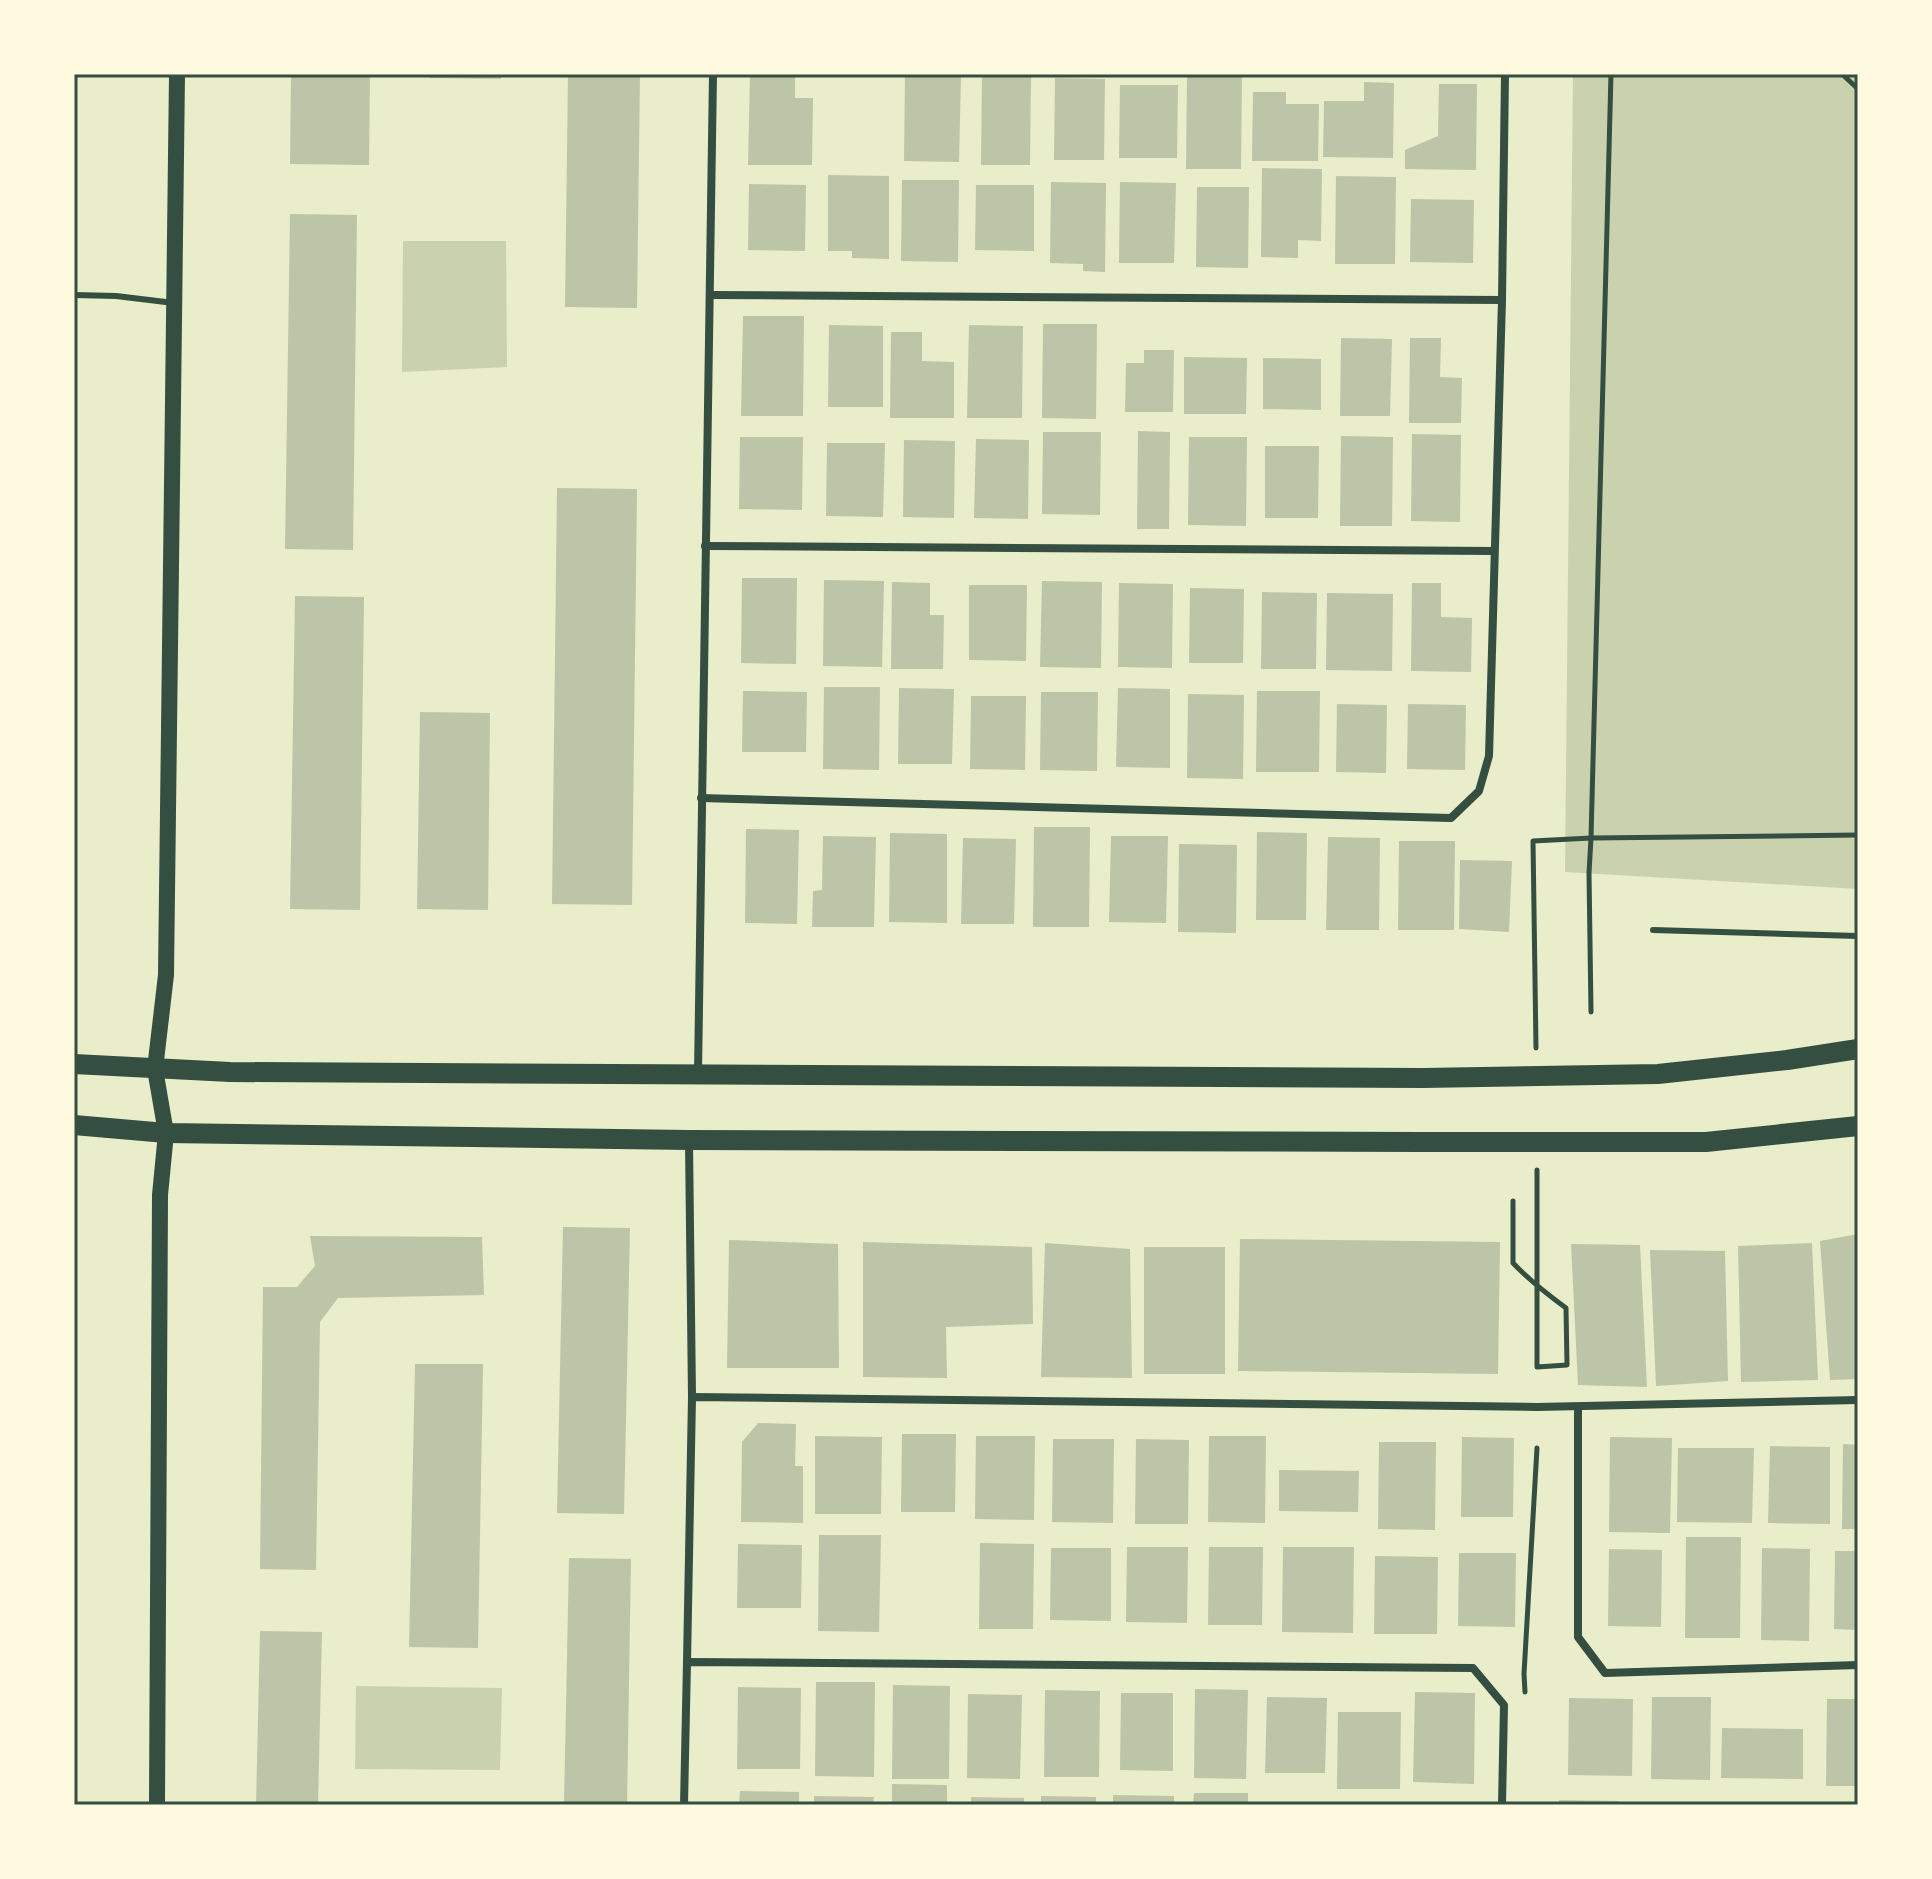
<svg xmlns="http://www.w3.org/2000/svg" width="1932" height="1879" font-family="'Varela Round',sans-serif">
	<style>
		.green { fill: #cad2ad }
		.building { fill: #bcc5a7 }
		.lines { fill: none; stroke-linecap: round; stroke-linejoin: round }
		.path { stroke: #344e41; stroke-width: 5 }
		.service { stroke: #344e41; stroke-width: 6 }
		.minor { stroke: #344e41; stroke-width: 8 }
		.secondary { stroke: #344e41; stroke-width: 16 }
		.primary { stroke: #344e41; stroke-width: 20 }
		.neatline { fill: none; stroke: #344e41; stroke-width: 3 }
	</style>
	<rect width="100%" height="100%" fill="#e9edc9"/>
	<g class="green">
		<polygon points="1573,74 1858,74 1858,889 1565,872"/>
		<polygon points="403,241 506,241 507,367 402,372"/>
		<polygon points="356,1686 502,1688 500,1770 355,1769"/>
	</g>
	<g class="building">
		<polygon points="291,74 370,74 369,165 290,164"/>
		<polygon points="430,74 501,74 501,79 430,78"/>
		<polygon points="568,74 640,74 637,308 565,307"/>
		<polygon points="750,74 795,74 795,98 813,98 812,165 748,165"/>
		<polygon points="905,74 961,74 959,162 904,161"/>
		<polygon points="982,74 1031,74 1030,165 981,165"/>
		<polygon points="1187,74 1242,74 1241,169 1186,169"/>
		<polygon points="1055,78 1105,79 1104,160 1054,160"/>
		<polygon points="1364,82 1394,83 1393,158 1323,157 1324,101 1364,101"/>
		<polygon points="1439,84 1477,84 1476,170 1405,169 1405,150 1438,136"/>
		<polygon points="1120,85 1178,85 1177,158 1119,158"/>
		<polygon points="1253,92 1286,92 1286,104 1319,104 1318,161 1252,161"/>
		<polygon points="1262,168 1322,169 1321,241 1298,240 1298,258 1261,257"/>
		<polygon points="828,175 889,176 889,259 852,258 852,251 828,251"/>
		<polygon points="1336,176 1396,177 1395,264 1335,264"/>
		<polygon points="902,180 959,180 958,262 901,261"/>
		<polygon points="1051,182 1106,183 1105,272 1083,271 1083,264 1050,263"/>
		<polygon points="1120,182 1176,183 1174,263 1119,263"/>
		<polygon points="749,184 806,185 805,251 748,250"/>
		<polygon points="976,185 1034,185 1034,251 975,250"/>
		<polygon points="1197,187 1249,187 1248,268 1196,267"/>
		<polygon points="1411,199 1474,200 1473,263 1410,262"/>
		<polygon points="290,214 357,215 353,550 285,549"/>
		<polygon points="743,316 804,316 803,416 741,416"/>
		<polygon points="1043,324 1097,324 1096,419 1042,418"/>
		<polygon points="829,325 883,326 883,407 828,407"/>
		<polygon points="969,325 1023,326 1022,418 967,418"/>
		<polygon points="891,332 922,332 922,361 954,362 954,418 890,418"/>
		<polygon points="1341,338 1392,339 1390,416 1340,416"/>
		<polygon points="1410,338 1441,338 1440,377 1462,378 1461,423 1409,423"/>
		<polygon points="1144,350 1174,350 1173,412 1125,412 1126,363 1144,363"/>
		<polygon points="1184,357 1247,358 1246,414 1184,414"/>
		<polygon points="1263,358 1321,359 1321,410 1263,409"/>
		<polygon points="1138,431 1170,432 1169,529 1137,529"/>
		<polygon points="1043,432 1101,432 1100,515 1042,514"/>
		<polygon points="1412,434 1461,435 1460,522 1411,521"/>
		<polygon points="1341,436 1393,437 1392,526 1340,526"/>
		<polygon points="740,437 803,437 802,510 739,509"/>
		<polygon points="1189,437 1247,437 1246,526 1188,525"/>
		<polygon points="976,439 1029,440 1028,519 974,518"/>
		<polygon points="904,440 955,441 954,518 903,517"/>
		<polygon points="827,443 885,443 883,517 826,516"/>
		<polygon points="1265,446 1319,446 1318,518 1265,518"/>
		<polygon points="557,488 637,489 632,905 552,904"/>
		<polygon points="742,578 797,578 796,664 741,663"/>
		<polygon points="824,580 884,581 882,667 823,666"/>
		<polygon points="1042,581 1102,582 1101,668 1040,667"/>
		<polygon points="892,582 930,583 930,615 944,615 943,669 891,669"/>
		<polygon points="1119,583 1173,584 1172,668 1118,667"/>
		<polygon points="1412,583 1441,583 1441,617 1472,618 1471,672 1411,671"/>
		<polygon points="969,585 1027,585 1026,661 969,660"/>
		<polygon points="1190,588 1244,589 1243,663 1189,663"/>
		<polygon points="1262,592 1317,593 1316,669 1261,669"/>
		<polygon points="1327,593 1393,594 1392,671 1326,670"/>
		<polygon points="295,596 364,597 360,910 290,909"/>
		<polygon points="824,687 880,687 879,770 823,769"/>
		<polygon points="899,688 954,689 952,764 898,764"/>
		<polygon points="1118,688 1170,689 1170,768 1116,767"/>
		<polygon points="743,691 807,692 806,752 742,752"/>
		<polygon points="1257,691 1320,691 1319,772 1256,772"/>
		<polygon points="1041,692 1098,692 1097,771 1040,770"/>
		<polygon points="1188,694 1244,695 1243,779 1187,778"/>
		<polygon points="971,696 1026,696 1025,770 970,769"/>
		<polygon points="1337,704 1387,705 1386,773 1336,772"/>
		<polygon points="1408,704 1466,705 1465,770 1407,769"/>
		<polygon points="420,712 490,713 488,910 417,909"/>
		<polygon points="1034,827 1090,827 1089,927 1033,927"/>
		<polygon points="746,829 799,830 797,924 745,923"/>
		<polygon points="1257,832 1307,833 1306,920 1256,920"/>
		<polygon points="890,833 947,834 947,923 889,922"/>
		<polygon points="823,836 876,837 874,927 812,927 813,891 822,890"/>
		<polygon points="1111,836 1168,836 1166,923 1109,922"/>
		<polygon points="1328,837 1380,838 1379,930 1326,930"/>
		<polygon points="963,838 1016,839 1014,924 961,924"/>
		<polygon points="1399,841 1455,841 1454,930 1398,930"/>
		<polygon points="1179,844 1237,845 1236,933 1178,932"/>
		<polygon points="1460,860 1512,861 1509,932 1459,929"/>
		<polygon points="563,1227 630,1228 624,1514 557,1513"/>
		<polygon points="1858,1234 1858,1379 1830,1380 1820,1241"/>
		<polygon points="310,1236 482,1237 484,1295 338,1298 320,1322 316,1570 260,1569 263,1287 297,1287 315,1266"/>
		<polygon points="1240,1239 1500,1242 1498,1374 1238,1371"/>
		<polygon points="729,1240 838,1244 839,1368 727,1368"/>
		<polygon points="863,1242 1032,1247 1033,1324 946,1327 947,1378 863,1377"/>
		<polygon points="1045,1243 1130,1249 1132,1378 1041,1377"/>
		<polygon points="1812,1243 1818,1380 1741,1382 1738,1246"/>
		<polygon points="1571,1244 1640,1245 1647,1387 1578,1385"/>
		<rect x="1144" y="1247" width="81" height="127"/>
		<polygon points="1650,1250 1725,1251 1728,1381 1656,1386"/>
		<polygon points="415,1364 483,1364 478,1648 409,1647"/>
		<polygon points="758,1423 796,1424 795,1466 803,1466 803,1523 741,1522 742,1442"/>
		<polygon points="902,1434 956,1434 955,1512 901,1512"/>
		<polygon points="815,1436 882,1437 881,1514 815,1514"/>
		<polygon points="976,1436 1035,1436 1034,1520 975,1519"/>
		<polygon points="1209,1436 1266,1436 1265,1523 1208,1522"/>
		<polygon points="1462,1437 1514,1438 1513,1517 1461,1517"/>
		<polygon points="1610,1437 1672,1438 1670,1533 1609,1532"/>
		<polygon points="1053,1439 1114,1439 1113,1523 1052,1522"/>
		<polygon points="1136,1439 1189,1440 1188,1524 1135,1524"/>
		<polygon points="1379,1442 1436,1442 1435,1530 1378,1529"/>
		<polygon points="1843,1444 1858,1445 1858,1529 1842,1529"/>
		<polygon points="1770,1446 1830,1447 1830,1524 1768,1523"/>
		<polygon points="1678,1448 1754,1448 1752,1523 1677,1522"/>
		<polygon points="1279,1470 1359,1471 1358,1512 1279,1511"/>
		<polygon points="819,1535 881,1535 879,1632 818,1631"/>
		<polygon points="1686,1537 1741,1537 1740,1638 1685,1638"/>
		<polygon points="980,1543 1034,1544 1033,1629 979,1629"/>
		<polygon points="738,1544 802,1545 801,1608 737,1608"/>
		<polygon points="1127,1547 1188,1547 1187,1623 1126,1622"/>
		<polygon points="1209,1547 1263,1547 1262,1625 1208,1625"/>
		<polygon points="1283,1547 1354,1547 1353,1633 1282,1632"/>
		<polygon points="1051,1548 1111,1548 1111,1621 1050,1620"/>
		<polygon points="1762,1548 1810,1549 1809,1641 1761,1640"/>
		<polygon points="1609,1549 1662,1550 1661,1627 1608,1626"/>
		<polygon points="1835,1551 1858,1551 1858,1630 1834,1629"/>
		<polygon points="1459,1553 1516,1553 1515,1627 1458,1626"/>
		<polygon points="1375,1556 1438,1557 1437,1634 1374,1634"/>
		<polygon points="569,1558 631,1559 627,1805 564,1805"/>
		<polygon points="260,1631 322,1632 318,1805 256,1805"/>
		<polygon points="816,1682 875,1682 874,1777 815,1776"/>
		<polygon points="893,1685 950,1686 949,1779 892,1779"/>
		<polygon points="738,1687 801,1688 800,1769 737,1769"/>
		<polygon points="1195,1689 1248,1690 1246,1779 1194,1778"/>
		<polygon points="1045,1690 1100,1691 1099,1777 1044,1777"/>
		<polygon points="1415,1692 1475,1693 1474,1784 1413,1782"/>
		<polygon points="1121,1693 1173,1693 1173,1771 1120,1770"/>
		<polygon points="968,1694 1022,1695 1020,1779 967,1778"/>
		<polygon points="1267,1697 1327,1698 1325,1773 1265,1773"/>
		<polygon points="1652,1697 1711,1697 1710,1780 1651,1779"/>
		<polygon points="1569,1698 1633,1699 1632,1776 1568,1775"/>
		<polygon points="1827,1699 1858,1699 1858,1786 1826,1786"/>
		<polygon points="1338,1712 1401,1712 1400,1789 1337,1789"/>
		<polygon points="1722,1728 1803,1729 1803,1779 1721,1778"/>
		<polygon points="892,1784 947,1785 947,1805 892,1805"/>
		<polygon points="740,1791 799,1792 799,1805 739,1805"/>
		<polygon points="1194,1793 1248,1793 1248,1805 1193,1805"/>
		<polygon points="1113,1795 1174,1796 1174,1805 1113,1805"/>
		<polygon points="814,1796 874,1797 873,1805 814,1805"/>
		<polygon points="1041,1796 1096,1797 1096,1805 1041,1805"/>
		<polygon points="971,1797 1024,1798 1024,1805 971,1805"/>
		<polygon points="1559,1800 1619,1801 1619,1805 1559,1805"/>
	</g>
	<g class="lines">
		<g class="path">
			<polyline points="1611,74 1591,838 1858,835"/>
			<polyline points="1842,74 1858,89"/>
			<polyline points="1536,1048 1533,841 1591,838 1589,873 1591,1012"/>
			<path d="M 1513,1201 L 1513,1263 C 1529,1280 1547,1294 1566,1308 L 1567,1365 L 1537,1367 L 1537,1170"/>
			<polyline points="1525,1692 1524,1674 1537,1448"/>
		</g>
		<g class="service">
			<polyline points="74,295 116,296 174,303"/>
			<polyline points="1653,930 1858,936"/>
		</g>
		<g class="minor">
			<polyline points="710,295 1502,300"/>
			<polyline points="705,546 1494,551"/>
			<polyline points="701,798 1451,818 1479,791 1489,756 1502,300 1505,74"/>
			<polyline points="698,1073 713,74"/>
			<polyline points="689,1142 692,1397"/>
			<polyline points="1578,1407 1578,1637 1605,1673 1858,1665"/>
			<polyline points="687,1662 692,1397 1537,1407 1858,1400"/>
			<polyline points="684,1805 687,1662 1473,1668 1504,1705 1502,1805"/>
		</g>
		<polyline class="secondary" points="157,1805 160,1195 166,1133 155,1069 166,975 177,74"/>
		<g class="primary">
			<polyline points="74,1064 230,1072 1423,1078 1658,1074 1787,1060 1858,1049"/>
			<polyline points="74,1125 166,1133 689,1140 1422,1142 1706,1142 1858,1126"/>
		</g>
	</g>
	<rect width="1932" height="1879" fill="none" stroke="#fefae0" stroke-width="152"/>
	<rect x="76" y="76" width="1780" height="1727" class="neatline"/>
</svg>
